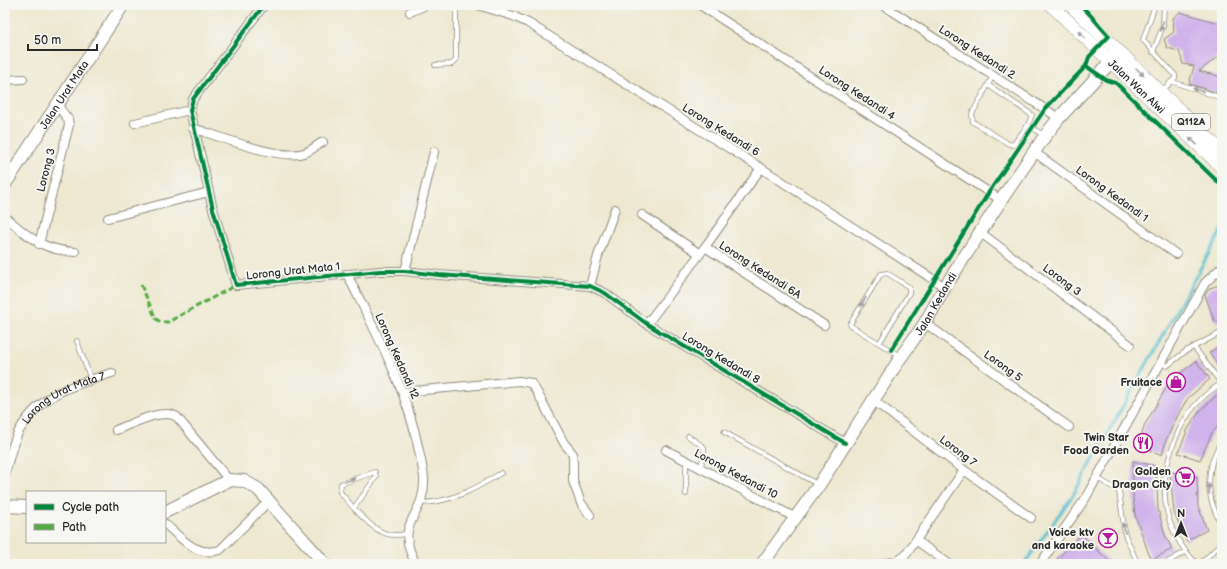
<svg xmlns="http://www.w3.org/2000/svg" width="1227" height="569" font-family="'Balsamiq Sans',sans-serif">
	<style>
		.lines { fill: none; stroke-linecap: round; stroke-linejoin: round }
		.stream { stroke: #56c0d2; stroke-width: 3 }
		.building { fill: #cfb3eb }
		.lane-casing { stroke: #8c8a7d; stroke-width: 5.5 }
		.street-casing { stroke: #8c8a7d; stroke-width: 10 }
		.secondary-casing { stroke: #8c8a7d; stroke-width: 14 }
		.primary-casing { stroke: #8c8a7d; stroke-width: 14 }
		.lane { stroke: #fff; stroke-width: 4 }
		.street { stroke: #fff; stroke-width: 8 }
		.secondary { stroke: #fff; stroke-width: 12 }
		.primary { stroke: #fff; stroke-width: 13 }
		.quiet { stroke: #54ab44; stroke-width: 3; stroke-dasharray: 6 3; stroke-linecap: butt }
		.cycleway-casing { stroke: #f6f6f2; stroke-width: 6 }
		.cycleway { stroke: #00873e; stroke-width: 4 }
		.oneway { fill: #a0a0a0 }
		.labels { text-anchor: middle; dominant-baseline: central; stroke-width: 4; stroke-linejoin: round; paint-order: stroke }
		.shield { fill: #f6f6f2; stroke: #686867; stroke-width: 1 }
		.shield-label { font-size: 10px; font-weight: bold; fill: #2b2b2b }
		.street-label { font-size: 11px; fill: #2b2b2b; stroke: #f6f6f2 }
		.poi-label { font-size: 11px; font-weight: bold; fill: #2b2b2b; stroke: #f6f6f2; text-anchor: end }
	</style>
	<rect width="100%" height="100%" fill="#f6f6f2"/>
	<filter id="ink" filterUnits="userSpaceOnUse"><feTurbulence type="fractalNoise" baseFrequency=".025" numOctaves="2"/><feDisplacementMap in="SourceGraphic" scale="8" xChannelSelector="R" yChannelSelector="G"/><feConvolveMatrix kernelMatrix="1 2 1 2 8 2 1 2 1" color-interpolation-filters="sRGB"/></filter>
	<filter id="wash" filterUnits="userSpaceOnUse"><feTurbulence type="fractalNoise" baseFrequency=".012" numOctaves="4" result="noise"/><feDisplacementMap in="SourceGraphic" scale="16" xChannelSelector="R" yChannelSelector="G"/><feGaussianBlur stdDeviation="0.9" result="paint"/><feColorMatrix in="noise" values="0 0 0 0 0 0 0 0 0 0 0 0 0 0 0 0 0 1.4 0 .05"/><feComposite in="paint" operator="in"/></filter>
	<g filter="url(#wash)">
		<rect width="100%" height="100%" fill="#ede8cf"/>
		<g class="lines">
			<polyline class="stream" points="1024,564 1073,495 1222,230"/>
		</g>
		<g id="blocks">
			<g class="building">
				<polygon points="1180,12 1222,24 1222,60 1217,58 1199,71 1222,77 1222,94 1189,84 1194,66 1183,64 1179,51 1167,48 1164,39 1174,32 1173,18"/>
				<polygon points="1222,284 1222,324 1214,320 1205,295 1210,288"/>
				<polygon points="1222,344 1222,372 1209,353"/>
				<polygon points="1196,361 1210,379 1188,398 1180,411 1166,440 1162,455 1139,446 1144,426 1165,390 1179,374"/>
				<polygon points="1222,390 1222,421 1212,433 1200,460 1178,453 1188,429 1199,412"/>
				<polygon points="1133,461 1156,466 1158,509 1165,535 1172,549 1151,560 1135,515 1133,497"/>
				<polygon points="1170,472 1197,476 1198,506 1207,530 1186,541 1174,512"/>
				<polygon points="1081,534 1112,564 1061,564 1057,559"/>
			</g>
		</g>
	</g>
	<g filter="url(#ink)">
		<use href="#blocks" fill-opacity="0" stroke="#8c8a7d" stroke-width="1"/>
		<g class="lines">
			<g class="lane-casing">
				<g id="lane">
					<polyline points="1155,5 1143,40 1175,75 1175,78 1162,91"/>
					<polyline points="1153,52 1163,26 1164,5"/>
					<polyline points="435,65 452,64 456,60 456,5"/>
					<polyline points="1173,82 1222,98"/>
					<polyline points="988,85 972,114 973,122 1009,144 1013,145 1028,125 1032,115 988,85 993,76"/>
					<polyline points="1028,125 1045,136"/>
					<polyline points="77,341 91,380"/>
					<polyline points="880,342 909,293 909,287 887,273 881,274 850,324 851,326 900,356"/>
					<polyline points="1194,347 1221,383"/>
					<polyline points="1161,363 1167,366 1186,351 1222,332"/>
					<polyline points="724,432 817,484"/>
					<polyline points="688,436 704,447 704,456 700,468"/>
					<path d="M 1222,440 C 1205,468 1205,497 1222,525"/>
					<polyline points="686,460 686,494"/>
					<polyline points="1097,478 1119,491 1125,535 1138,564"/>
					<path d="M 421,503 C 452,502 475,489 501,473"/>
					<path d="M 354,508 L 376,477 L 375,472 L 343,483 L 341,484 L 340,492 C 351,505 370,529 387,534 C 393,536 400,535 406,534"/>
					<polyline points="1164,564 1185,552"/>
					<path d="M 1197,564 C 1160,527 1157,482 1177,435 C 1186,414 1202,395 1222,383"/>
					<polyline points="1200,564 1222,543"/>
				</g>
			</g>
			<g class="street-casing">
				<g id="street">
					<polyline points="264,5 193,99 190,110 213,209 236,285 380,271 405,271 439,275 590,286 605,293 647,324 845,443"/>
					<polyline points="478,5 513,16 528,23 761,168 945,287"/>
					<polyline points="700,5 1001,200"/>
					<polyline points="883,5 1059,118"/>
					<polyline points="410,12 426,5"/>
					<polyline points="5,80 23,79"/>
					<polyline points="135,123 190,110"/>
					<path d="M 193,128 C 218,136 280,161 304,153 C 311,151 317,145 323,142"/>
					<polyline points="1034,152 1176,254"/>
					<polyline points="761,168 705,247 824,325"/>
					<polyline points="642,215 700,254"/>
					<path d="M 5,217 C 30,237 41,250 75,252"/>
					<polyline points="108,218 209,192"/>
					<polyline points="981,233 1130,345"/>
					<polyline points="39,244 69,125 68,119 57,105"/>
					<polyline points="405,271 434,152"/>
					<path d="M 347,274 C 375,331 407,388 419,451 C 421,460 423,469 424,478 C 426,519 392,520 416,564"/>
					<polyline points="590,286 598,256 615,209"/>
					<polyline points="925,323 1069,427"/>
					<polyline points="647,324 705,247"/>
					<polyline points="403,392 519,381 531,383 537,392 564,443 573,454 573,481 581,503 590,515"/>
					<polyline points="873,400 964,470 1031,518"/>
					<path d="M 116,430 C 132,424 163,407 177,417 L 229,480"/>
					<polyline points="666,450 796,518"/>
					<path id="s1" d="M 5,474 C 9,460 12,443 19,431 C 40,393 74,385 112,373"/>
					<path d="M 165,524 C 183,539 195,557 220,550 L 269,501"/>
					<polyline points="917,541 949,564"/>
					<polyline points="883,564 897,561 905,556 964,470"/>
					<polyline points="1040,564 1085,499 1205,283 1222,267"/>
				</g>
			</g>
			<g class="secondary-casing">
				<g id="secondary">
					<path id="s2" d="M 5,184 L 123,5"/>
					<polyline points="5,506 27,507"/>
					<polyline points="165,512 229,480 244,481 258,489 325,564"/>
					<path id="s3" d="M 762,564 L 819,485 L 901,357 L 925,323 L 945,287 L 1001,200 L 1045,136 L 1059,118 L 1118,54"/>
				</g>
			</g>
			<g class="primary-casing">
				<g id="primary">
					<path id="s4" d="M 1051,5 L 1222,167"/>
					<polyline points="1071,5 1222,152"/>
				</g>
			</g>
			<use href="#lane" class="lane"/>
			<use href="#street" class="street"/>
			<use href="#secondary" class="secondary"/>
			<use href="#primary" class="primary"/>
			<polyline class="quiet" points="141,285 156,319 161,322 168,322 236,285"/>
			<g class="cycleway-casing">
				<g id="cycleway">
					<polyline points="264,5 193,99 190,110 213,209 236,285 380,271 405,271 439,275 590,286 605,293 647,324 845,443"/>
					<polyline points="1086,66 1106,80 1116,83 1222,186"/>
					<path d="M 891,350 L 989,192 L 1045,109 L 1086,66 L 1089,57 L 1109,36 C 1099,26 1091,14 1080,5"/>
				</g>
			</g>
			<use href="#cycleway" class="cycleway"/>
		</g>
		<defs><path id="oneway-solid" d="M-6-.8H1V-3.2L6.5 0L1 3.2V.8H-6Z"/></defs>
		<g class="oneway">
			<use href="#oneway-solid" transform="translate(1162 26) rotate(105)"/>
			<use href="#oneway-solid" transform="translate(1082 35) rotate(-136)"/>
			<use href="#oneway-solid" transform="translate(1140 72) rotate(45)"/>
			<use href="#oneway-solid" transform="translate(1198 90) rotate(-161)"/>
			<use href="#oneway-solid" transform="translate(1193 141) rotate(-137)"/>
			<use href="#oneway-solid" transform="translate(863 302) rotate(123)"/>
			<use href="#oneway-solid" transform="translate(350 480) rotate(-20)"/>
			<use href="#oneway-solid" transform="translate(1209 489) rotate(-93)"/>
			<use href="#oneway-solid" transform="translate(1124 528) rotate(-103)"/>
		</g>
	</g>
	<defs>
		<g id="shop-ring" transform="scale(1)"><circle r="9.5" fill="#f6f6f2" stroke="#b5179e" stroke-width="1.5"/><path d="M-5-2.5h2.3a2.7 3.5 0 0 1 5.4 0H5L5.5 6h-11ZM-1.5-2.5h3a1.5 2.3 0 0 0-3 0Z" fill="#b5179e"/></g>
		<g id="restaurant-ring" transform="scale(1)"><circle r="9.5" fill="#f6f6f2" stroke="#b5179e" stroke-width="1.5"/><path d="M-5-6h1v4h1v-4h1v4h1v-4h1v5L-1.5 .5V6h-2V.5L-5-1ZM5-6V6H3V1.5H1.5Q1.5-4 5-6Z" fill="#b5179e"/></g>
		<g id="supermarket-ring" transform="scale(1)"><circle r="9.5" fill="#f6f6f2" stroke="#b5179e" stroke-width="1.5"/><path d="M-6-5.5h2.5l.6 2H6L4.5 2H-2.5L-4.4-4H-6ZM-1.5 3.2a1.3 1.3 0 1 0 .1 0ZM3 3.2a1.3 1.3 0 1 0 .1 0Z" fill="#b5179e"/></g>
		<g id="bar-ring" transform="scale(1)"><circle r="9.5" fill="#f6f6f2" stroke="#b5179e" stroke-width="1.5"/><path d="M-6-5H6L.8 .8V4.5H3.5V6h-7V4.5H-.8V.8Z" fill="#b5179e"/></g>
	</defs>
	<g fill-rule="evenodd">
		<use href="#shop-ring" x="1176" y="382"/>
		<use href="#restaurant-ring" x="1143" y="443"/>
		<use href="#supermarket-ring" x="1185" y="477"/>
		<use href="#bar-ring" x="1108" y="538"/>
	</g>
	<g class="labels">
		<rect class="shield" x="1172" y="114" width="38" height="16" rx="3"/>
		<g class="shield-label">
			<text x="1191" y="122">Q112A</text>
		</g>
		<g class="street-label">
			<text transform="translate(977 52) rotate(33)">Lorong Kedandi 2</text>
			<text stroke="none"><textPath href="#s4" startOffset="118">Jalan Wan Alwi</textPath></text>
			<text transform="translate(857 93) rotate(33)">Lorong Kedandi 4</text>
			<text stroke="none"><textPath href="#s2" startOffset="107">Jalan Urat Mata</textPath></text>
			<text transform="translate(721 130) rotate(32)">Lorong Kedandi 6</text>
			<text transform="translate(46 170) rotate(-76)">Lorong 3</text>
			<text transform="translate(1112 194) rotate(36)">Lorong Kedandi 1</text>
			<text transform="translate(760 270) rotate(33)">Lorong Kedandi 6A</text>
			<text transform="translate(293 271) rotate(-6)">Lorong Urat Mata 1</text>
			<text transform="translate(1062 280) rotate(37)">Lorong 3</text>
			<text stroke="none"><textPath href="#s3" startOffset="313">Jalan Kedandi</textPath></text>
			<text transform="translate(397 356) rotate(66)">Lorong Kedandi 12</text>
			<text transform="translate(721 358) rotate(31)">Lorong Kedandi 8</text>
			<text transform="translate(1003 366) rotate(36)">Lorong 5</text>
			<text stroke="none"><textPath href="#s1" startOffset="103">Lorong Urat Mata 7</textPath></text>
			<text transform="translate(958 451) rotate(37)">Lorong 7</text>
			<text transform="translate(736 474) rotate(28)">Lorong Kedandi 10</text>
		</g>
		<g class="poi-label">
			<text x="1162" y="382">Fruitace</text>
			<text x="1129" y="437">Twin Star<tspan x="1129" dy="13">Food Garden</tspan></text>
			<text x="1171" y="471">Golden<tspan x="1171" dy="13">Dragon City</tspan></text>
			<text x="1094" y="532">Voice ktv<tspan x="1094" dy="13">and karaoke</tspan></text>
		</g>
	</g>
	<rect width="1227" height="569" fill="none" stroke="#f6f6f2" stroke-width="20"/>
	<rect x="26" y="491" width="140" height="52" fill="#f6f6f2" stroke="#a5a5a2"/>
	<rect x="34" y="504" width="20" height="6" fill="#00873e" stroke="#a5a5a2"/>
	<text x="62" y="511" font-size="12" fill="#2b2b2b">Cycle path</text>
	<rect x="34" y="524" width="20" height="6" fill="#54ab44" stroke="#a5a5a2"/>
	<text x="62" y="531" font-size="12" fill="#2b2b2b">Path</text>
	<g transform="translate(1181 523)" stroke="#f6f6f2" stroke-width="3" paint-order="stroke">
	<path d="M0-3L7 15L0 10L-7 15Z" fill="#2b2b2b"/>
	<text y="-6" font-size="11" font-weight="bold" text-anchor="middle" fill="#2b2b2b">N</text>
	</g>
	<path d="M28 44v6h69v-6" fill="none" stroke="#2b2b2b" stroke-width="2"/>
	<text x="34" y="44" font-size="12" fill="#2b2b2b" stroke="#f6f6f2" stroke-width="3" paint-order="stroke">50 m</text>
</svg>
